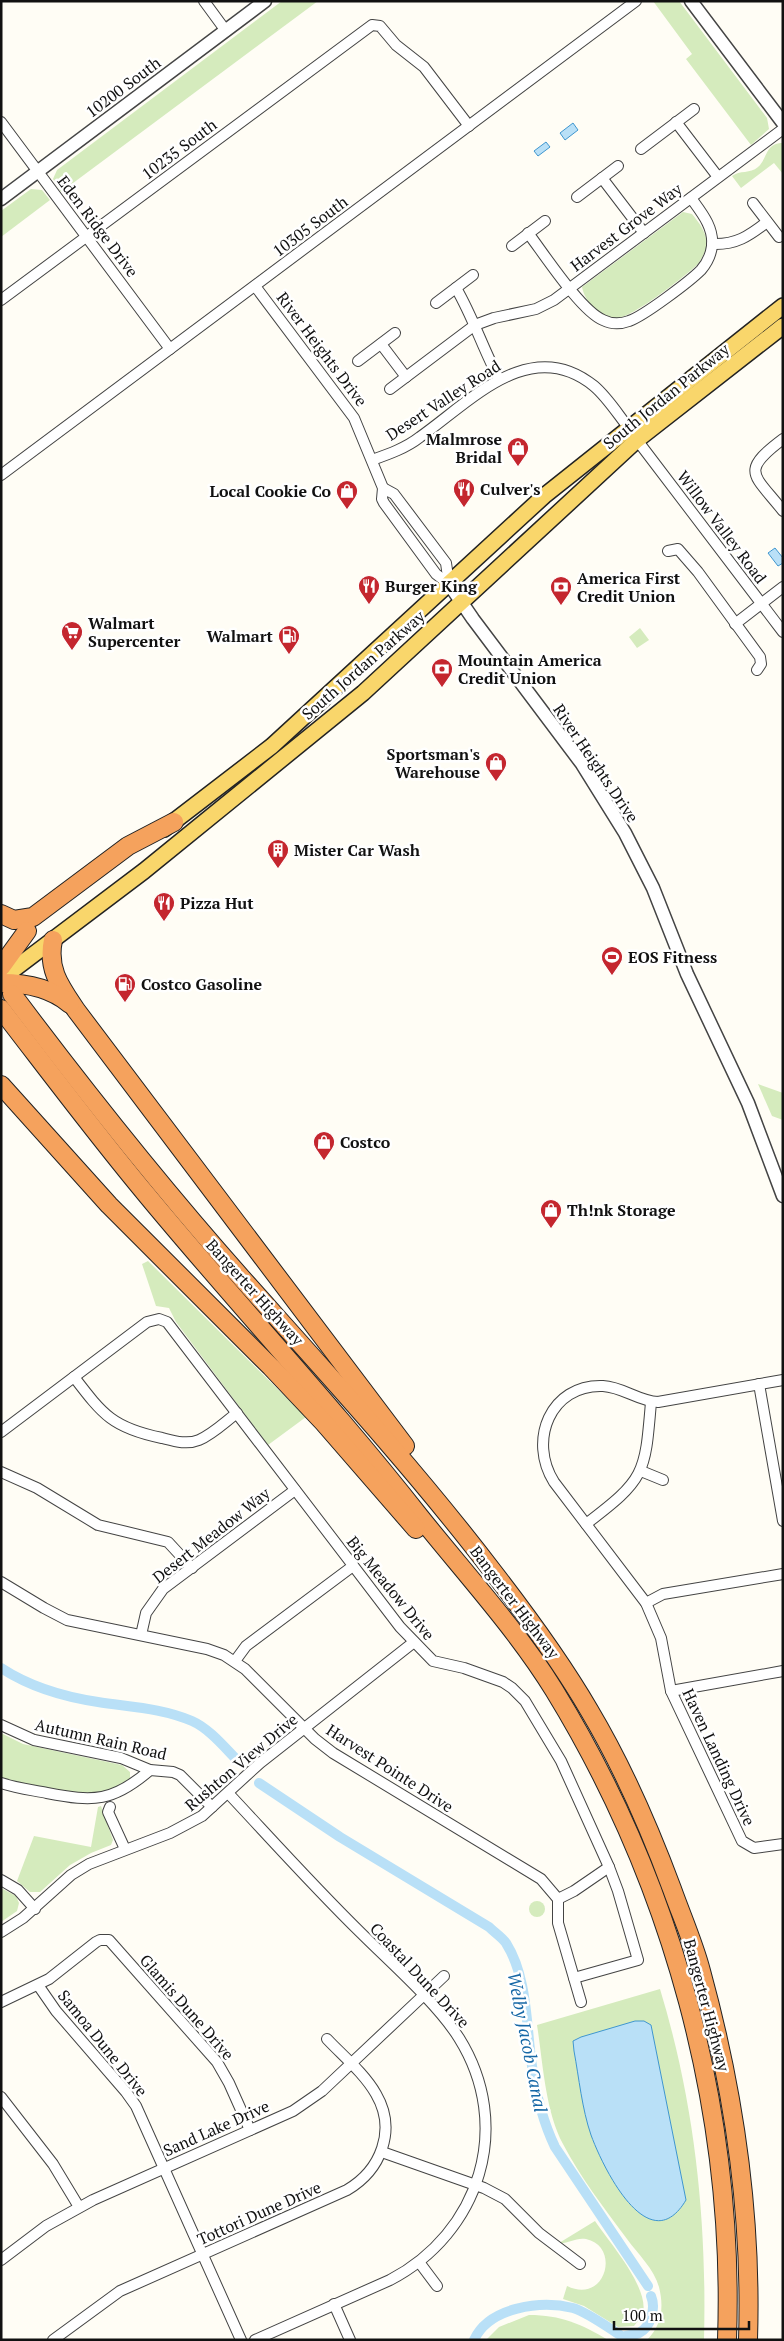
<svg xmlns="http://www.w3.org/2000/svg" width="784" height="2341" font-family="'PT Serif',serif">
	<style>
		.grass { fill: #d5ebbd }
		.water { fill: #b9e0f7; stroke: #3f96cf }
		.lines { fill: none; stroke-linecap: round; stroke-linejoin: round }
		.canal { stroke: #b9e0f7; stroke-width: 10 }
		.minor-casing { stroke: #444; stroke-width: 12 }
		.tertiary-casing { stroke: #444; stroke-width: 15 }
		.primary-casing { stroke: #222; stroke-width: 18 }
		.motorway-casing { stroke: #222; stroke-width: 20 }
		.minor { stroke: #fff; stroke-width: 10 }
		.tertiary { stroke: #fff; stroke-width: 12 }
		.primary { stroke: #f9d66b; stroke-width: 15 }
		.motorway { stroke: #f5a25d; stroke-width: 18 }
		.labels { text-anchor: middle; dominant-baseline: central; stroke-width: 5; stroke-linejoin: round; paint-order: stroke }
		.street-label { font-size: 16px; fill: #111; stroke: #fff }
		.poi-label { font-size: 16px; font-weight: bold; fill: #111; stroke: #fff; text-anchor: start }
		.water-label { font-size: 18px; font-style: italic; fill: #1768a6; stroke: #fff }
	</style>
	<rect width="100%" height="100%" fill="#fffdf5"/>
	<g class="grass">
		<polygon points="282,1 318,1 61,192 53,179 57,170"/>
		<polygon points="653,1 679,1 767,118 769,129 751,145 686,59 692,54"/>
		<path d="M 783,143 L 783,174 L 774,163 L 741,188 L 732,176 C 740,170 750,174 758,167 C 768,158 765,143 783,143 Z"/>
		<polygon points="31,189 42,190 50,200 1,237 1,211"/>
		<path d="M 683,212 L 692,214 C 700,224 709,235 706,249 C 704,254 700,262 697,265 C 684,277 632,318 617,318 C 601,318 585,303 582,287 Z"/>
		<polygon points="640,628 649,640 637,648 629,637"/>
		<polygon points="758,1084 783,1093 783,1120 772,1116"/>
		<polygon points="148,1261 306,1417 268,1445 176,1322 169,1308 156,1306 142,1264"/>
		<path d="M 1,1733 L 23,1744 L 122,1765 L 130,1772 L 130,1779 C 98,1806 45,1787 9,1780 L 1,1777 Z"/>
		<polygon points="101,1806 113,1840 111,1845 91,1853 70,1865 40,1892 30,1892 17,1881 34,1836 91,1847 98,1807"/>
		<polygon points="1,1888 16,1896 19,1903 17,1911 1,1922"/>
		<circle cx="537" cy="1909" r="8"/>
		<path d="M 660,1989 C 695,2104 707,2220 704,2340 L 647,2340 C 662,2325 664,2307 659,2287 C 654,2269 638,2254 627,2239 C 605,2209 580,2177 563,2144 C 545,2110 543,2063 537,2025 Z"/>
		<path d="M 595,2221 C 609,2242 649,2287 643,2313 C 642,2318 637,2322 634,2326 L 618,2327 L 584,2306 L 563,2299 L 567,2286 C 606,2305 621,2246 586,2239 C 576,2237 568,2244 559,2243 Z"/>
		<path d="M 529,2315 C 561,2315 581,2324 608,2340 L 486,2340 L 499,2327 Z"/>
	</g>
	<g class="water">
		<polygon points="573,123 578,130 565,140 560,133"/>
		<polygon points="546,142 550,147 538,156 534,151"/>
		<polygon points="775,548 783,558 783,563 778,566 768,553"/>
		<path d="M 635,2021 L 644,2021 L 651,2025 L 686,2200 C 649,2262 603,2168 591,2135 C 582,2109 579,2078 574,2051 L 573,2041 L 581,2037 Z"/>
	</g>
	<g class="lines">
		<g class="canal">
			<path d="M 1,1668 C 30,1687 64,1697 98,1702 C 130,1707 162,1708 192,1721 C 210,1729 225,1748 238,1761"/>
			<path d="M 259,1783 L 340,1837 L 489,1927 C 494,1932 502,1937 506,1943 C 528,1978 526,2026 532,2066 C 536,2094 543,2122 555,2147 L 648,2286"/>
			<path d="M 474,2340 C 489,2307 541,2300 573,2308 C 587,2312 609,2328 623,2337 C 628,2335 634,2335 639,2333 C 651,2327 656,2308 651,2296"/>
		</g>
		<g class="minor-casing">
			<g id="minor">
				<polyline points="204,1 226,31"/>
				<polyline points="1,122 170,349"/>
				<polyline points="676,122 718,177"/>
				<polyline points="641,149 694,109"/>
				<polyline points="602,178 644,233"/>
				<polyline points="577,197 618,166"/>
				<polyline points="753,203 779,237"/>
				<path d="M 528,233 C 544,254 581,311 603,320 C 611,324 621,324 629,321 C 644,316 690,281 701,270 C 707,263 711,254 712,246 C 714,227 701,212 691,198"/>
				<path d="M 712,244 C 736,245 749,236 767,222"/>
				<polyline points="512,246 545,221"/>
				<polyline points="255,286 354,418 383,488 382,499 384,503 436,574 449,584"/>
				<path d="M 456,288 C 473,317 483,349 499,379"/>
				<polyline points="1,300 372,25 380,26 396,45 424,67 469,126"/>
				<polyline points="436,303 473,275"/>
				<polyline points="381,344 406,377"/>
				<polyline points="358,361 395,333"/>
				<polyline points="390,389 475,325 494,318 536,309 554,300 783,129"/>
				<path d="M 783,439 C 739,472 754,474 783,511"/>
				<polyline points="637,440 783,632"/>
				<path d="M 372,460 C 389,454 406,448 420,437 C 470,402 530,334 594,386 C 607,397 617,413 628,427"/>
				<polyline points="1,475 636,1"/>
				<polyline points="383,488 394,494 446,563 449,584"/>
				<polyline points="668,551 678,549 698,572 760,657 761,664 757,670"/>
				<polyline points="735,624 783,587"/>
				<path d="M 74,1377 C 103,1415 113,1428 162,1438 C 174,1441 187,1445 199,1440 C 213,1434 225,1422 237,1413"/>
				<path d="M 783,1380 L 658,1402 C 638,1401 623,1387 603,1386 C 550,1384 528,1441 554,1482 L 646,1603 L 661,1638 L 671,1691 L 742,1841 L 754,1848 L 783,1844"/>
				<polyline points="759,1384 783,1521"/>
				<polyline points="1,1432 147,1322 159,1319 167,1322 400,1627 433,1661 464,1668 503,1682 512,1688 525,1701 561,1761 609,1867 618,1891 638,1960 574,1978"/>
				<polyline points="641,1471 663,1480"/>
				<polyline points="1,1472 37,1488 98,1525 168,1542 192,1568"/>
				<path d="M 586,1524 C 645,1479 645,1475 651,1402"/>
				<polyline points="1,1582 44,1608 67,1620 207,1649 224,1655 245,1669 315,1739 333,1753 541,1879 558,1899 558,1923 581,2002"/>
				<polyline points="646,1603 663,1594 783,1574"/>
				<polyline points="141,1635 146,1613 163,1589 295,1490"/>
				<polyline points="235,1661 246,1646 353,1566"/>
				<polyline points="671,1691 783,1671"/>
				<polyline points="1,1725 34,1740 121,1758 150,1770 173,1772 180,1775 212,1807"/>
				<path d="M 1,1783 C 16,1788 32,1790 47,1793 C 94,1802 113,1802 150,1770"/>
				<path d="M 228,1793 C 272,1840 315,1888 361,1933 C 391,1963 437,2003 459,2038 C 514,2126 480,2233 390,2280 L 255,2340"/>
				<polyline points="110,1807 108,1812 125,1849"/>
				<polyline points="1,1880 18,1890 35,1909"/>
				<polyline points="558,1899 574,1891 609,1867"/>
				<polyline points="1,1932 23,1918 71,1875 89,1864 170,1833 202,1816 260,1763 414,1642"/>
				<polyline points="38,1985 56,2011 126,2092 136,2106 241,2340"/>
				<polyline points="1,2002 49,1979 96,1942 100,1940 109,1940 217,2062 229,2083 250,2130"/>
				<polyline points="1,2097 53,2164 79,2207"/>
				<polyline points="382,2152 484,2188 505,2199 539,2233 580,2264"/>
				<polyline points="1,2260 46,2226 93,2200 293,2111 322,2091 444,1976"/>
				<polyline points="419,2262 437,2286"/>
				<polyline points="334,2304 350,2340"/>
				<path d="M 53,2340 L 120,2291 L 347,2190 C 381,2170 397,2130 376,2094 C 364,2073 343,2056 327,2039"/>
			</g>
		</g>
		<g class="tertiary-casing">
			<g id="tertiary">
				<polyline points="691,1 783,123"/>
				<polyline points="1,199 265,1"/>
				<polyline points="449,584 473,619 582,764 625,833 653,888 687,974 748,1103 783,1196"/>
			</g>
		</g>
		<g class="primary-casing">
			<g id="primary">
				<polyline points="164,829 272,746 544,496 783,306"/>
				<polyline points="1,979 144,871 363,693 637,440 783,326"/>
			</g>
		</g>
		<g class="motorway-casing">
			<g id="motorway">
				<polyline points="1,914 14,920 33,917 128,846 174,822"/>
				<path d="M 53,940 C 47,969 60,986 76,1010 L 405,1446"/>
				<polyline points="1,967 27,931"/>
				<path d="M 1,983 C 26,983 51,988 70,1004"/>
				<path d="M 12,994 C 87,1094 164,1191 247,1284 C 332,1379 417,1472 494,1573 C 528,1617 561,1662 589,1710 C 623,1767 649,1827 672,1889 C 682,1917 694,1944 701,1971 C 734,2091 752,2216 748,2340"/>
				<path d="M 1,1009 C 49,1071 96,1134 146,1194 C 236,1303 333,1406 420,1517 C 464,1572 517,1630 554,1690 C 673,1884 735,2112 727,2340"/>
				<polyline points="1,1085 109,1205 271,1367 324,1423 416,1529"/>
			</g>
		</g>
		<use href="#minor" class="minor"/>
		<use href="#tertiary" class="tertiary"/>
		<use href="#primary" class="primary"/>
		<use href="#motorway" class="motorway"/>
	</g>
	<defs>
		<g id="shop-pin" transform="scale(1.125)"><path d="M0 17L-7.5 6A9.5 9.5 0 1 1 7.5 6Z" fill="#c4262e" stroke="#fff"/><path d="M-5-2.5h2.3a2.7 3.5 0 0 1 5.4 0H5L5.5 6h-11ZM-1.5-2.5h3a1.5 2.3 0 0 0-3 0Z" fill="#fff"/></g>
		<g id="restaurant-pin" transform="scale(1.125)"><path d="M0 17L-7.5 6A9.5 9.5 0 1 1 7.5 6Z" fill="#c4262e" stroke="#fff"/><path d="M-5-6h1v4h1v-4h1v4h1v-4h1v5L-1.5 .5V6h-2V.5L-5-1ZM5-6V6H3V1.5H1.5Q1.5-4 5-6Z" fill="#fff"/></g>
		<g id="bank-pin" transform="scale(1.125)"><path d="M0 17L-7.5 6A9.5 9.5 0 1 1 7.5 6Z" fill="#c4262e" stroke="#fff"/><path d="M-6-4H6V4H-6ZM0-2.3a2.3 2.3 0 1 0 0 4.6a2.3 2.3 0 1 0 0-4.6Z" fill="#fff"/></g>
		<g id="supermarket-pin" transform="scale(1.125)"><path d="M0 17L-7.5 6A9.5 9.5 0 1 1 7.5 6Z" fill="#c4262e" stroke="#fff"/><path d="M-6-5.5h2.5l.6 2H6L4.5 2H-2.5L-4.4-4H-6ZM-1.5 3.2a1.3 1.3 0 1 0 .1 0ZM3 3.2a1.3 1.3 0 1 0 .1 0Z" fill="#fff"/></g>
		<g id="fuel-pin" transform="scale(1.125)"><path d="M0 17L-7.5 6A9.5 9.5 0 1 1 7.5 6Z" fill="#c4262e" stroke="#fff"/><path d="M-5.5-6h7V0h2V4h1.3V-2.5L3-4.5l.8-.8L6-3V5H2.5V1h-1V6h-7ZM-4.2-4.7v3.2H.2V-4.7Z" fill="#fff"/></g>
		<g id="building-pin" transform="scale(1.125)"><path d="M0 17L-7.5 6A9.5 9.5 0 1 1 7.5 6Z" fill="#c4262e" stroke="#fff"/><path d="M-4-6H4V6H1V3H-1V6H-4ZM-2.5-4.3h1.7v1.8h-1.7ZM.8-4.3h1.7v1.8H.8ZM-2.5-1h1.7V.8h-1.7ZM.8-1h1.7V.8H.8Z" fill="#fff"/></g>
		<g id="stadium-pin" transform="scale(1.125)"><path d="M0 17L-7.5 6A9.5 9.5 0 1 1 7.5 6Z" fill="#c4262e" stroke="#fff"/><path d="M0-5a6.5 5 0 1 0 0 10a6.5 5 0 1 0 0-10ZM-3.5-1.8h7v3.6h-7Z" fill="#fff"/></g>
	</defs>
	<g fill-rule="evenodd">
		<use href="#shop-pin" x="518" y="448"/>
		<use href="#restaurant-pin" x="464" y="489"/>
		<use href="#shop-pin" x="347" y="491"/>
		<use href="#restaurant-pin" x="369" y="586"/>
		<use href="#bank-pin" x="561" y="587"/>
		<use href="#supermarket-pin" x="72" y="632"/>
		<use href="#fuel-pin" x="289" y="636"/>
		<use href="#bank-pin" x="442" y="669"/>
		<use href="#shop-pin" x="496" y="763"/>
		<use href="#building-pin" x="278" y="850"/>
		<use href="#restaurant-pin" x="164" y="903"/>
		<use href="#stadium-pin" x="612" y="957"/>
		<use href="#fuel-pin" x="125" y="984"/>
		<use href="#shop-pin" x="324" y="1142"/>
		<use href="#shop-pin" x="551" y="1210"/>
	</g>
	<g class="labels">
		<g class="street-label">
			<text transform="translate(123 87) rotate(-37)">10200 South</text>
			<text transform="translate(179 149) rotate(-37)">10235 South</text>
			<text transform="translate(98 226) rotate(53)">Eden Ridge Drive</text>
			<text transform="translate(310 226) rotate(-37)">10305 South</text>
			<text transform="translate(626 227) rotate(-37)">Harvest Grove Way</text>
			<text transform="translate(322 349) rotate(53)">River Heights Drive</text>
			<text transform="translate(666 396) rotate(-39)">South Jordan Parkway</text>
			<text transform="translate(443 400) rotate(-33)">Desert Valley Road</text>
			<text transform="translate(722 527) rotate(53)">Willow Valley Road</text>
			<text transform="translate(363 665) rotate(-41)">South Jordan Parkway</text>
			<text transform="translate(596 763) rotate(56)">River Heights Drive</text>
			<text transform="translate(255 1292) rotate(48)">Bangerter Highway</text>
			<text transform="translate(211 1535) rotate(-38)">Desert Meadow Way</text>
			<text transform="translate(391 1588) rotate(51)">Big Meadow Drive</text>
			<text transform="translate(515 1602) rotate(53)">Bangerter Highway</text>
			<text transform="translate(101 1739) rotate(13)">Autumn Rain Road</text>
			<text transform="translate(719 1757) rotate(65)">Haven Landing Drive</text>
			<text transform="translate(241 1762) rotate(-40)">Rushton View Drive</text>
			<text transform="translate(390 1768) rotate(33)">Harvest Pointe Drive</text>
			<text transform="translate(420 1975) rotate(47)">Coastal Dune Drive</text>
			<text transform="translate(707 2005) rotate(75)">Bangerter Highway</text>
			<text transform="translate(187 2007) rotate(49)">Glamis Dune Drive</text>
			<text transform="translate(103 2043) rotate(51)">Samoa Dune Drive</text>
			<text transform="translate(216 2128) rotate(-24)">Sand Lake Drive</text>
			<text transform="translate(259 2213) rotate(-24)">Tottori Dune Drive</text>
		</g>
		<g class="poi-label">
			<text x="502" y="439" text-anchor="end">Malmrose<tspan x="502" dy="18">Bridal</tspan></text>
			<text x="480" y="489">Culver's</text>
			<text x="331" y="491" text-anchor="end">Local Cookie Co</text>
			<text x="577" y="578">America First<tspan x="577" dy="18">Credit Union</tspan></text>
			<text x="385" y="586">Burger King</text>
			<text x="88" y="623">Walmart<tspan x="88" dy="18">Supercenter</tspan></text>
			<text x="273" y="636" text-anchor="end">Walmart</text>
			<text x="458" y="660">Mountain America<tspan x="458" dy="18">Credit Union</tspan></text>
			<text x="480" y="754" text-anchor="end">Sportsman's<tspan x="480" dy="18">Warehouse</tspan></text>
			<text x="294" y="850">Mister Car Wash</text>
			<text x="180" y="903">Pizza Hut</text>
			<text x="628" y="957">EOS Fitness</text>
			<text x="141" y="984">Costco Gasoline</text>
			<text x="340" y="1142">Costco</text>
			<text x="567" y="1210">Th!nk Storage</text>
		</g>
		<g class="water-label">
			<text transform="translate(528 2042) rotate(79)">Welby Jacob Canal</text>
		</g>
	</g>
	<rect width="784" height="2341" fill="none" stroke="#111111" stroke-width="5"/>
	<path d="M614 2321v8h135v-8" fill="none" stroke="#111111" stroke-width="2.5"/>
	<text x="622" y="2321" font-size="15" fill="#111111" stroke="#ffffff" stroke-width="4" paint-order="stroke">100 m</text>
</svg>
